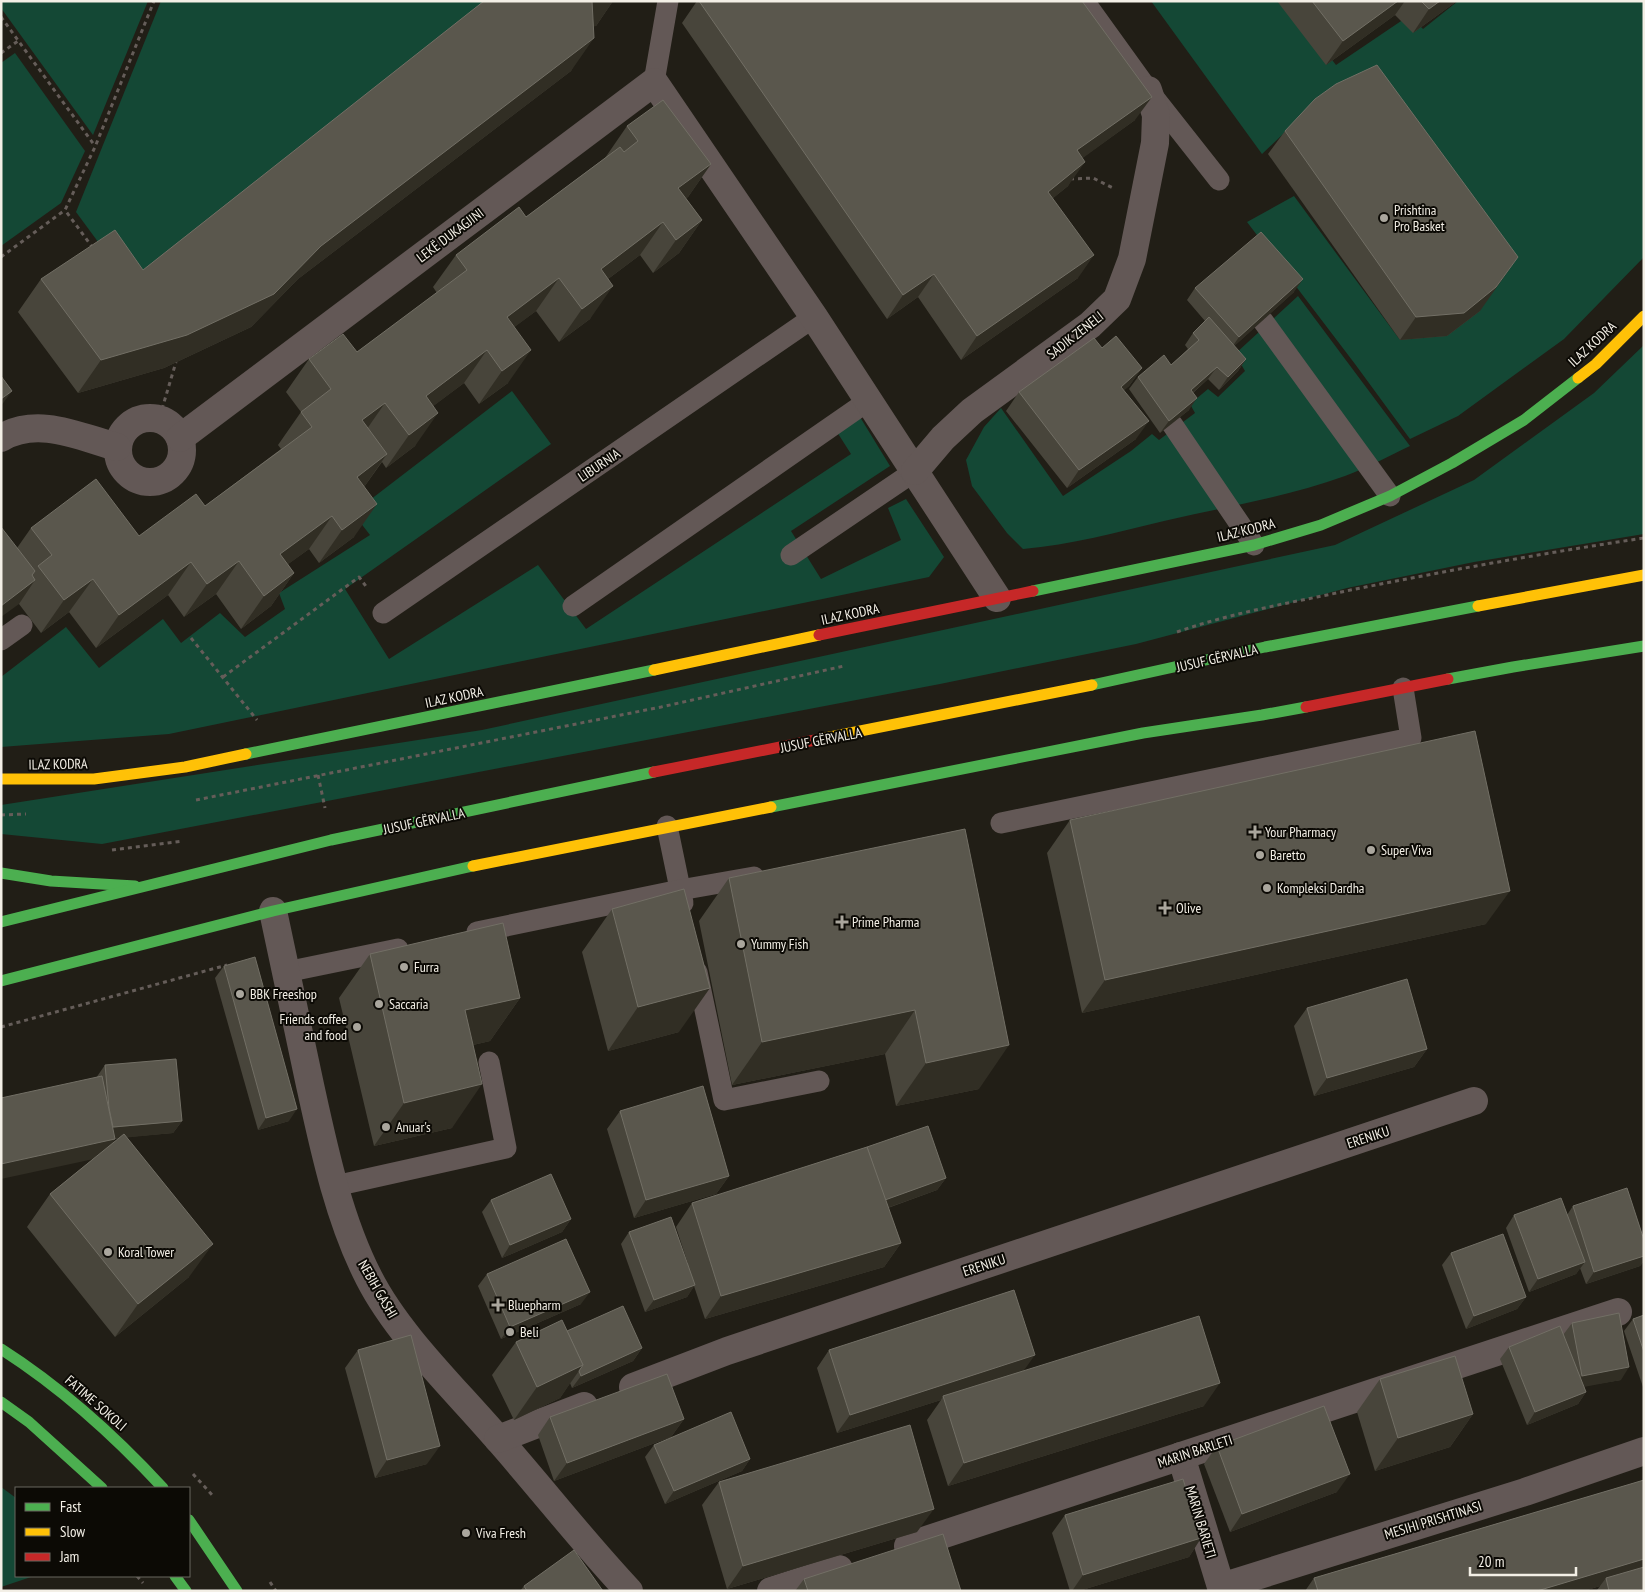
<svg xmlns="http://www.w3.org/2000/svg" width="1645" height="1592" font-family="'PT Sans Narrow',sans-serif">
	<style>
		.green { fill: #144835 }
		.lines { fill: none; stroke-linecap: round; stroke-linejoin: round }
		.path { stroke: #655d59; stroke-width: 3; stroke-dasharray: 4 4; stroke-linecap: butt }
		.lane { stroke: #635856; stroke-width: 21 }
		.street { stroke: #635856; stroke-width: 28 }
		.fast { stroke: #4caf50; stroke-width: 11 }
		.slow { stroke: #ffc107; stroke-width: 11 }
		.jam { stroke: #c62828; stroke-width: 11 }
		.wall { fill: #48453b; fill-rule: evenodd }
		.shaded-wall { fill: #312e24 }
		.building { fill: #5a574d; stroke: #726f65 }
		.poi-dot { fill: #aaa69d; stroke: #0c0a05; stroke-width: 2 }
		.labels { text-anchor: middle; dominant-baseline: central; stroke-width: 4; stroke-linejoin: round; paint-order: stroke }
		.poi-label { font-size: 14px; fill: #f3efe6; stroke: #0c0a05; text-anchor: start }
		.street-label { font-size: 14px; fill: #f3efe6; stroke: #0c0a05 }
	</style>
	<rect width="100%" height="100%" fill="#211e16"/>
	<g class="green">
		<polygon points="1,1 148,1 93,135 1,8"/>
		<polygon points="161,1 492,1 133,285 121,273 76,212"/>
		<polygon points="1151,1 1286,1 1336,65 1410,15 1423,29 1458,1 1644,1 1644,257 1564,339 1458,416 1410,439 1355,364 1247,222 1294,196 1400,340 1302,116 1262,154"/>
		<polygon points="15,53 85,151 61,203 1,246 1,63"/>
		<path d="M 1298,296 L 1410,446 C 1389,456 1367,468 1345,476 C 1286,497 1225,507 1164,521 C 1117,532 1071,545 1023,549 L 1007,533 L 972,486 L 966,460 L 984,427 L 1001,408 L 1063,496 L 1131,451 L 1152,434 L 1159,440 L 1195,413 L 1190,404 L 1208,389 L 1218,397 L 1245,371 L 1235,354 Z"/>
		<polygon points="1644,345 1644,534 1474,562 1347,588 1136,644 940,684 102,844 1,834 1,805 482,730 1335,545 1474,480 1594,393"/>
		<polygon points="512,391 551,444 345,589 389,659 538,565 586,629 851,454 837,432 860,417 890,466 791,531 821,579 901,540 888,508 906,499 944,557 929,577 169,734 1,747 1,677 66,627 99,668 163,619 181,643 220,613 245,637 285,609 279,593 370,535 353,513"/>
		<polygon points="1,1487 16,1498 16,1576 34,1576 1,1587"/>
	</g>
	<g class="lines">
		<g class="path">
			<polyline points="1,17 95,146"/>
			<polyline points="1,53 18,41"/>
			<polyline points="1070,179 1093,178 1113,188"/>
			<polyline points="93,248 65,210 95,147 154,1"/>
			<polyline points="1,257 65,210"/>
			<polyline points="162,409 176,362"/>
			<path d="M 1177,632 C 1231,613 1289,603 1346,591 C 1445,571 1544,553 1644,538"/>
			<polyline points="191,638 257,720"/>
			<polyline points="223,677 359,577 368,589"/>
			<polyline points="318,775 325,808"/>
			<polyline points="196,800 661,707 844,666"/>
			<polyline points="1,815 26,814"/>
			<polyline points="112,850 183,841"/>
			<polyline points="1,1027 227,965"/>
			<polyline points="193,1474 214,1497"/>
			<polyline points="137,1576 143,1583"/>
			<polyline points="270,1582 276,1591"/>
		</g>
		<g class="lane">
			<polyline points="1084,1 1148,90 1219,180"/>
			<polyline points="654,82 668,1"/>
			<polyline points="1263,321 1390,496"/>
			<polyline points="1172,424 1254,545"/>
			<polyline points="791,555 915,471"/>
			<polyline points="573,606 868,401"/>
			<polyline points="383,613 814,317"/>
			<polyline points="1,640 22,625"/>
			<polyline points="1001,823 1411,738 1403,688"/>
			<polyline points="667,826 683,903"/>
			<polyline points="477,932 680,890 754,877"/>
			<polyline points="286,972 398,949"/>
			<polyline points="697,972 724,1100 819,1081"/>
			<polyline points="335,1186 506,1148 489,1062"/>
		</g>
		<g class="street">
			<circle cx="150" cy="450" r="32"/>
			<path d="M 1,438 C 38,416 80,437 117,447"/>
			<polyline points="180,438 654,82 814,317 997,598"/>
			<polyline points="915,471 943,438 972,411 1090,325 1117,299 1132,259 1155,143 1156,115 1148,90"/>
			<path d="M 273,911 C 285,969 298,1027 310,1085 C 324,1149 339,1220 369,1278 C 398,1335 455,1389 497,1438 C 542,1489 583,1542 629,1591"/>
			<polyline points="633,1387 727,1351 1474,1101"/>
			<polyline points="498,1439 584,1406"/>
			<polyline points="1181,1456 1221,1587 1525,1492 1644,1451"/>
			<polyline points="908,1546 1618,1312"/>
			<polyline points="771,1591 839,1569"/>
		</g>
		<g class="fast">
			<polyline points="1033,591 1254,545 1321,525 1390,496 1452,463 1524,420 1578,378"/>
			<polyline points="1448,679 1513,667 1644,646"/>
			<polyline points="1092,685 1265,647 1478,606"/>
			<polyline points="246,754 654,670"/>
			<polyline points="771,807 1143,733 1262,715 1306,707"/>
			<polyline points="1,873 51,881 135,886"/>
			<polyline points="1,922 331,840 654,772"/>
			<polyline points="1,981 273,911 473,866"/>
			<path d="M 1,1349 C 62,1388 114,1435 163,1488"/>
			<polyline points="1,1402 29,1422 102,1488"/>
			<polyline points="189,1520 237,1591"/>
			<polyline points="175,1576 186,1591"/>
		</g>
		<g class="slow">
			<polyline points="1578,378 1596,364 1644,316"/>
			<polyline points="1478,606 1644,575"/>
			<polyline points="654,670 819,635"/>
			<polyline points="820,739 1092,685"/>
			<polyline points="1,779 94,779 185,767 246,754"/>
			<polyline points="473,866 771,807"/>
		</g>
		<g class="jam">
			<polyline points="819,635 1033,591"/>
			<polyline points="1306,707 1448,679"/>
			<polyline points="654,772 820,739"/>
		</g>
	</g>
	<g class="wall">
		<polygon points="484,1 613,1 596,26 593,26 571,71 298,279 251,327 164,368 78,393 18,312 41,279 143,270"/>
		<polygon points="697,1 1082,1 1135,120 1082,158 1068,186 1053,198 1078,278 961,360 918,297 887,319 682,23"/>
		<polygon points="1277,1 1457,1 1413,33 1395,15 1326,65"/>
		<polygon points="627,126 711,164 688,197 686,198 702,220 679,253 653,273 640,255 608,279 590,319 559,342 536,311 514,327 508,383 479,404 464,383 433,406 415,446 386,468 382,462 364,487 354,537 319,563 309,549 288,564 294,573 271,606 241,629 216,594 184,617 168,595 96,648 69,612 41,633 19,604 17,548 31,528 139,536 205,506 281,449 278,445 301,412 286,392 309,359 357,352 437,293 433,287 456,255 526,217 605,158"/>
		<polygon points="1285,131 1480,311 1447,336 1400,340 1268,154"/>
		<polygon points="1195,288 1294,292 1234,346 1246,359 1238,371 1219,390 1208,379 1193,393 1189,410 1160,433 1129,389 1138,377 1171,365 1188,349 1185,345 1193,333 1205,321 1187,300"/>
		<polygon points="1102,348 1142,368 1129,386 1124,390 1136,439 1067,488 1006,411 1019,392"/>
		<polygon points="1070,820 1486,924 1082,1013 1047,853"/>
		<polygon points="965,829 979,1089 896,1106 885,1054 732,1085 699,921 729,878"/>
		<polygon points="612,909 679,1032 608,1051 582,952"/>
		<polygon points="370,954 520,998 490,1041 473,1045 452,1128 374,1146 339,998"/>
		<polygon points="224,966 289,1121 258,1130 215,978"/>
		<polygon points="1307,1008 1427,1049 1414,1067 1314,1096 1294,1026"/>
		<path d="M 105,1065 L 182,1121 L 173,1133 L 127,1137 L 189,1277 L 115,1337 L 27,1227 L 50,1194 L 93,1159 L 96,1078 ZM 120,1138 L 111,1145 L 115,1139 Z"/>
		<polygon points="620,1111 729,1176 716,1194 634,1218 607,1129"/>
		<polygon points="946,1178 937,1190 888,1208 901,1243 884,1267 705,1319 694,1286 687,1297 645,1312 621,1244 629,1232 688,1264 676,1227 692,1203"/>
		<polygon points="491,1200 571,1219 562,1232 502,1258 482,1212"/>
		<polygon points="1573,1206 1644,1240 1644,1264 1643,1262 1640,1266 1586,1284 1580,1268 1576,1274 1529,1292 1506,1228 1514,1215 1567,1215"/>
		<polygon points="1451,1253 1526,1297 1517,1309 1466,1329 1442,1265"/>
		<polygon points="487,1274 581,1304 501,1339 478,1286"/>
		<polygon points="1644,1315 1644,1387 1643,1387 1624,1331 1633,1319"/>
		<polygon points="1572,1323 1621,1380 1584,1386 1586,1392 1578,1404 1527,1425 1500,1359 1509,1347 1563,1335"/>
		<polygon points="567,1331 642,1348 633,1361 572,1388 570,1383 560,1398 514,1420 492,1375 516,1342"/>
		<polygon points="358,1350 427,1464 375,1478 345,1368"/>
		<polygon points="829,1350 1024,1371 1204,1406 948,1486 927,1420 941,1400 837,1433 817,1368"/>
		<polygon points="1380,1379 1473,1414 1450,1447 1375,1471 1357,1412"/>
		<polygon points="550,1417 684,1419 671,1437 554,1481 538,1435"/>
		<polygon points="654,1445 750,1459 742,1471 665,1504 645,1457"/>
		<polygon points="1217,1446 1337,1492 1230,1532 1204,1464"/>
		<polygon points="1644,1480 1644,1591 1597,1591 1597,1590 1600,1586 1584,1591 1305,1591 1314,1578"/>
		<polygon points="719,1482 917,1532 727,1589 702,1505"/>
		<polygon points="1065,1515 1201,1538 1189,1557 1079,1591 1070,1591 1052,1533"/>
		<polygon points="804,1579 961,1591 795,1591"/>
		<polygon points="524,1586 603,1591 520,1591"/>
	</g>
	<g class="shaded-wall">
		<polygon points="591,1 613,1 596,26 569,32"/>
		<polygon points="1398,1 1405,1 1395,15 1326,65 1343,41"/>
		<polygon points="1440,1 1457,1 1413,33 1429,9"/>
		<polygon points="594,38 571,71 298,279 251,327 164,368 78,393 101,360 321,246"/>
		<polygon points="1152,97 1135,120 1061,174 1077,150"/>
		<polygon points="1085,162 1068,186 1031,216 1048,192"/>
		<polygon points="711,164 688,197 655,221 678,188"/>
		<polygon points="702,220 679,253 653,273 676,240"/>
		<polygon points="663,222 640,255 577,302 601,269"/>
		<polygon points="1094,255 1078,278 961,360 977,336"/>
		<polygon points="1518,257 1480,311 1447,336 1400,340 1416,317"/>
		<polygon points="934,274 918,297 887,319 903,295"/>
		<polygon points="559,278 536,311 484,350 507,317"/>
		<polygon points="1303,279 1294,292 1230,350 1239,337"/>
		<polygon points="613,286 590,319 559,342 582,309"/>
		<polygon points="487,350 464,383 403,429 426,396"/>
		<polygon points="531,350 508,383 479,404 502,371"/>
		<polygon points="1246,359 1238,371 1219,390 1228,377"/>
		<polygon points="1217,367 1208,379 1182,402 1191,390"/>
		<polygon points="1142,368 1129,386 1108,405 1121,387"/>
		<polygon points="12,391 1,406 1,399"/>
		<polygon points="1197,398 1189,410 1160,433 1169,421"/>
		<polygon points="385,403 362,436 362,420"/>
		<polygon points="438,413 415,446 386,468 409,435"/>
		<polygon points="1149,421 1136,439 1067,488 1079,470"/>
		<polygon points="387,454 364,487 357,477"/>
		<polygon points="377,504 354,537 319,563 342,530"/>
		<polygon points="332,516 309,549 257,587 280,554"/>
		<polygon points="239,561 216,594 184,617 207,584"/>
		<polygon points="191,562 168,595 96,648 119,615"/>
		<polygon points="294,573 271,606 241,629 264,596"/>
		<polygon points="93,579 69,612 41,633 64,600"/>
		<polygon points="35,580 19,604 1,617 1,606"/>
		<polygon points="1510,891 1486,924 1082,1013 1105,980"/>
		<polygon points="710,988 679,1032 608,1051 638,1007"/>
		<polygon points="520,998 490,1041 435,1054 465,1010"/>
		<polygon points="915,1010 885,1054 732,1085 762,1042"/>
		<polygon points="1009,1045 979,1089 896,1106 926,1063"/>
		<polygon points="1427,1049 1414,1067 1314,1096 1327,1078"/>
		<polygon points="482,1084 452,1128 374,1146 404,1103"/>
		<polygon points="297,1109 289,1121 258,1130 266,1118"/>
		<polygon points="182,1121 173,1133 102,1140 110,1128"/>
		<polygon points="115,1139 103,1157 1,1179 1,1164"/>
		<polygon points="729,1176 716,1194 634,1218 646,1200"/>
		<polygon points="946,1178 937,1190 873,1213 882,1201"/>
		<polygon points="571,1219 562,1232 502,1258 510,1245"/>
		<polygon points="901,1243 884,1267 705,1319 721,1296"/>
		<polygon points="213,1244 189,1277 115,1337 138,1304"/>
		<polygon points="1644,1256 1644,1261 1640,1266 1586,1284 1594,1272"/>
		<polygon points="1585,1262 1576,1274 1529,1292 1538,1279"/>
		<polygon points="695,1285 687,1297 645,1312 654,1300"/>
		<polygon points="590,1292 581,1304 501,1339 510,1327"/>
		<polygon points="1526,1297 1517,1309 1466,1329 1474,1316"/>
		<polygon points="642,1348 633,1361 572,1388 581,1376"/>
		<polygon points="1035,1355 1022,1373 943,1396 941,1400 837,1433 850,1415"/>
		<polygon points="583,1365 560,1398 514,1420 537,1387"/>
		<polygon points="1629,1367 1621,1380 1573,1389 1582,1376"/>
		<polygon points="1220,1383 1204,1406 948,1486 964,1463"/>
		<polygon points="1586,1392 1578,1404 1527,1425 1535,1412"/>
		<polygon points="1473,1414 1450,1447 1375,1471 1398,1438"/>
		<polygon points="684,1419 671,1437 554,1481 567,1463"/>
		<polygon points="440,1446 427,1464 375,1478 387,1460"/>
		<polygon points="750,1459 742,1471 665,1504 674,1491"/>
		<polygon points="1350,1474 1337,1492 1230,1532 1242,1514"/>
		<polygon points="934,1509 917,1532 727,1589 743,1566"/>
		<polygon points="1201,1538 1189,1557 1079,1591 1072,1591 1083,1575"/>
		<polygon points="1644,1559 1644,1573 1606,1578 1600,1586 1584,1591 1537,1591"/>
	</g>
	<g class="building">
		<polygon points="484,1 592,1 594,38 321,246 274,294 187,335 101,360 41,279 115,230 143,270"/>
		<polygon points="699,1 1082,1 1152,97 1077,150 1085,162 1048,192 1094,255 977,336 934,274 903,295"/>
		<polygon points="1312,1 1398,1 1343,41"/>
		<polygon points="1421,1 1440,1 1429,9"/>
		<polygon points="1377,65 1518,257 1496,287 1464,313 1416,317 1285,131 1315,99 1336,84"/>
		<polygon points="663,100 711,164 678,188 702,220 676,240 663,222 601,269 613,286 582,309 559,278 507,317 531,350 502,371 487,350 426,396 438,413 409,435 385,403 362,420 387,454 357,477 377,504 342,530 332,516 280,554 294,573 264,596 239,561 207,584 191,562 119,615 93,579 64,600 38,566 52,555 31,528 96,479 139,536 196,494 205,506 312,427 301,412 331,389 309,359 343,334 357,352 467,270 456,255 519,207 526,217 620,147 624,152 638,141 627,126"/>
		<polygon points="1261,232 1303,279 1239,337 1195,288"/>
		<polygon points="1209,317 1246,359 1228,377 1217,367 1191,390 1197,398 1169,421 1138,377 1164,355 1171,365 1199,340 1193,333"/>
		<polygon points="1116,336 1142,368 1121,387 1149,421 1079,470 1019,392 1094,338 1102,348"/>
		<polygon points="1,376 12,391 1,399"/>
		<polygon points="1,527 35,571 32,575 35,580 1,606"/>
		<polygon points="1475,731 1510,891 1105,980 1070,820"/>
		<polygon points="965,829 1009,1045 926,1063 915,1010 762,1042 729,878"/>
		<polygon points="684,889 710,988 638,1007 612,909"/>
		<polygon points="503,923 520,998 465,1010 482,1084 404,1103 370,954"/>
		<polygon points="255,957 297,1109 266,1118 224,966"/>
		<polygon points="1407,979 1427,1049 1327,1078 1307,1008"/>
		<polygon points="176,1059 182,1121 113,1127 109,1108 105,1065"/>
		<polygon points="102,1076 115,1139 1,1164 1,1098"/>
		<polygon points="703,1086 729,1176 646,1200 620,1111"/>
		<polygon points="928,1126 946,1178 885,1200 867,1147"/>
		<polygon points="124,1134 213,1244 138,1304 50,1194"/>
		<polygon points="867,1147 901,1243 721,1296 692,1203"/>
		<polygon points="551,1174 571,1219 510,1245 491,1200"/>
		<polygon points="1627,1188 1644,1240 1644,1256 1594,1272 1573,1206"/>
		<polygon points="1561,1198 1585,1262 1538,1279 1514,1215"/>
		<polygon points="671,1217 695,1285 654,1300 629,1232"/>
		<polygon points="1503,1234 1526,1297 1474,1316 1451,1253"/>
		<polygon points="566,1239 590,1292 510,1327 487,1274"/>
		<polygon points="1014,1290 1035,1355 850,1415 829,1350"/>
		<polygon points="623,1306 642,1348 581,1376 579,1371 583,1365 567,1331"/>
		<polygon points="1619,1313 1629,1367 1582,1376 1572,1323"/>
		<polygon points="1644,1315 1644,1352 1633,1319"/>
		<polygon points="1199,1316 1220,1383 964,1463 943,1396"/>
		<polygon points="562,1320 583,1365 537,1387 516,1342"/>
		<polygon points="1560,1326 1586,1392 1535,1412 1509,1347"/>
		<polygon points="411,1335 440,1446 387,1460 358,1350"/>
		<polygon points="1455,1356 1473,1414 1398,1438 1380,1379"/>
		<polygon points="667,1374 684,1419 567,1463 550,1417"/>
		<polygon points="1324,1406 1350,1474 1242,1514 1217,1446"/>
		<polygon points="731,1412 750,1459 674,1491 654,1445"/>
		<polygon points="910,1425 934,1509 743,1566 719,1482"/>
		<polygon points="1183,1479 1201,1538 1083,1575 1065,1515"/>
		<polygon points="1644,1480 1644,1559 1537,1591 1318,1591 1314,1578"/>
		<polygon points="943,1534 961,1591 808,1591 804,1579"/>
		<polygon points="574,1550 603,1591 527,1591 524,1586"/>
		<polygon points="1644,1567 1644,1591 1609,1591 1606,1578"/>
	</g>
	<g class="poi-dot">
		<circle cx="1384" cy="218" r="5"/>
		<path d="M1252.5 824.5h5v5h5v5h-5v5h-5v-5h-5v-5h5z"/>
		<circle cx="1371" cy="850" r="5"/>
		<circle cx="1260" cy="855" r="5"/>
		<circle cx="1267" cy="888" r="5"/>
		<path d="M1162.5 900.5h5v5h5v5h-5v5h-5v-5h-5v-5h5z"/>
		<path d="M839.5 914.5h5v5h5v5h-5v5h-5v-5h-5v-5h5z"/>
		<circle cx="741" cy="944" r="5"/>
		<circle cx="404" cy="967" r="5"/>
		<circle cx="240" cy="994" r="5"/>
		<circle cx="379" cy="1004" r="5"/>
		<circle cx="357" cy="1027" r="5"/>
		<circle cx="386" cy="1127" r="5"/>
		<circle cx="108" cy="1252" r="5"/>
		<path d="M495.5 1297.5h5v5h5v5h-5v5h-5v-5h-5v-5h5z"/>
		<circle cx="510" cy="1332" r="5"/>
		<circle cx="466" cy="1533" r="5"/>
	</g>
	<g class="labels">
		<g class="poi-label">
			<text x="1394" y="210">Prishtina<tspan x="1394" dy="16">Pro Basket</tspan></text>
			<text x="1265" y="832">Your Pharmacy</text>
			<text x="1381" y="850">Super Viva</text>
			<text x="1270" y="855">Baretto</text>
			<text x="1277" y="888">Kompleksi Dardha</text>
			<text x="1176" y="908">Olive</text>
			<text x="852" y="922">Prime Pharma</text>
			<text x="751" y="944">Yummy Fish</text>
			<text x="414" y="967">Furra</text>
			<text x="250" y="994">BBK Freeshop</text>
			<text x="389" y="1004">Saccaria</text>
			<text x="347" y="1019" text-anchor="end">Friends coffee<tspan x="347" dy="16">and food</tspan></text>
			<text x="396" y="1127">Anuar's</text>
			<text x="118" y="1252">Koral Tower</text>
			<text x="508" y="1305">Bluepharm</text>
			<text x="520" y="1332">Beli</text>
			<text x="476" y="1533">Viva Fresh</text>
		</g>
		<g class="street-label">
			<text transform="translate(450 235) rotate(-37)">LEKË DUKAGJINI</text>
			<text transform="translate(1075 335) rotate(-38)">SADIK ZENELI</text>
			<text transform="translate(1592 344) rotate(-43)">ILAZ KODRA</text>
			<text transform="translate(599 465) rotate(-34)">LIBURNIA</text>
			<text transform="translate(1246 530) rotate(-14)">ILAZ KODRA</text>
			<text transform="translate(850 614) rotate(-12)">ILAZ KODRA</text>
			<text transform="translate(1217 658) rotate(-13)">JUSUF GËRVALLA</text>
			<text transform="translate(454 697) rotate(-12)">ILAZ KODRA</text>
			<text transform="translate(821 740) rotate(-11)">JUSUF GËRVALLA</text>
			<text transform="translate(58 764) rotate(-1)">ILAZ KODRA</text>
			<text transform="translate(424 821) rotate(-12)">JUSUF GËRVALLA</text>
			<text transform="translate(1368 1137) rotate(-18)">ERENIKU</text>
			<text transform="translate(984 1265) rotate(-18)">ERENIKU</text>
			<text transform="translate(378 1289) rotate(60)">NEBIH GASHI</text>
			<text transform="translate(96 1403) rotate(41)">FATIME SOKOLI</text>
			<text transform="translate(1195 1451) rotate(-18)">MARIN BARLETI</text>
			<text transform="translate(1433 1520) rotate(-17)">MESIHI PRISHTINASI</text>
			<text transform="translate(1201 1522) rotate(73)">MARIN BARIETI</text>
		</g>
	</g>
	<rect width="1645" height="1592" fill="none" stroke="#f3efe6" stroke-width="5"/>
	<rect x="15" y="1487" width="175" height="90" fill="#0c0a05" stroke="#68665f"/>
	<rect x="25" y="1503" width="25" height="8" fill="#4caf50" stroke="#68665f"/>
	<text x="60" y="1512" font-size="15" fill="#f3efe6">Fast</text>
	<rect x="25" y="1528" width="25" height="8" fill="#ffc107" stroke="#68665f"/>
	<text x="60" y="1537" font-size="15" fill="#f3efe6">Slow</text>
	<rect x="25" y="1553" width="25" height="8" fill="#c62828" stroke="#68665f"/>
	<text x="60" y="1562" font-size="15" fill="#f3efe6">Jam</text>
	<path d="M1470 1567v8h106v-8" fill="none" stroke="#f3efe6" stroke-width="2.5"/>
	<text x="1478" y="1567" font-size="15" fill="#f3efe6" stroke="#0c0a05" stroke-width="4" paint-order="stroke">20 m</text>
</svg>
